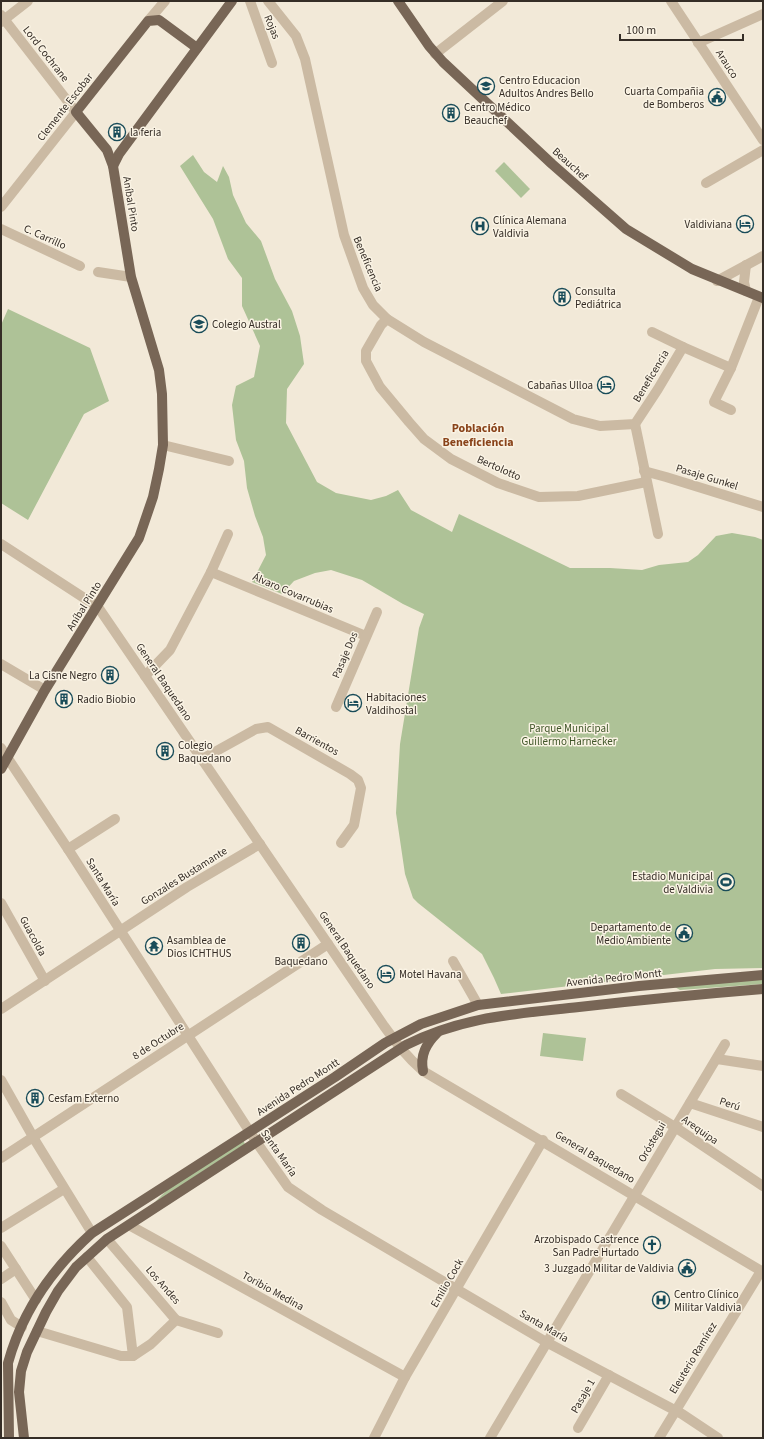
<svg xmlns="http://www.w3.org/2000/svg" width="764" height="1439" font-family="'Source Sans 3',sans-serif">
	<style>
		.green { fill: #aec297 }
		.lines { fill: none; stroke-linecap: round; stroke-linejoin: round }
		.minor { stroke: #cbbaa3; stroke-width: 10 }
		.major { stroke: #786656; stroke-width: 10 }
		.labels { text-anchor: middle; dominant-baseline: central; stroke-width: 3; stroke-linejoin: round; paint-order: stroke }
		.street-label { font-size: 11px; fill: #352d26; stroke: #faf3e4 }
		.poi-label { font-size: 11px; fill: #352d26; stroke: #faf3e4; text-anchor: start }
		.park-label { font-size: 11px; fill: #3f5528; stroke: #faf3e4 }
		.neighbourhood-label { font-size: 12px; font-weight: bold; fill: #89431a; stroke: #faf3e4 }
	</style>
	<rect width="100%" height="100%" fill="#f2e9d8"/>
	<g class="green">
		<polygon points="193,155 204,172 217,182 223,166 229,177 233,195 246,223 261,241 275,279 292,311 300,336 304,364 287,389 286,423 317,482 336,493 371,500 386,496 398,490 411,510 452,532 459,514 570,568 610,568 642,570 659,565 688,562 698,555 716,536 732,533 755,537 763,540 763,968 715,969 501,994 494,978 482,954 418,903 413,898 405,874 396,813 400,744 419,628 424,614 403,604 362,580 331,570 315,573 294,581 282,594 252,582 266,555 263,537 255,516 247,488 244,461 236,440 232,405 236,386 254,377 260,346 242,306 242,278 228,259 213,219 180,166"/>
		<polygon points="504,162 530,189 521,198 495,171"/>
		<polygon points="8,309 90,348 109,401 84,414 28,520 1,503 1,325"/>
		<polygon points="763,979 763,984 680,990 673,986"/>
		<polygon points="543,1033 586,1038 583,1061 540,1056"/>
		<polygon points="243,1140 245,1144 155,1202 169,1188"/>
	</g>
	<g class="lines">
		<g class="minor">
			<polyline points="250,1 272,63"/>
			<polyline points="268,1 296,36 305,59 344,235 363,288 373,305 387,319 424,342 573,419 600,426 635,424 658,389 683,347 731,368 759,297"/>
			<polyline points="671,1 763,140"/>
			<polyline points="1,15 76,112 1,207"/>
			<polyline points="148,21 165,1"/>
			<polyline points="1,22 28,1"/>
			<polyline points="698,43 763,14"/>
			<polyline points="435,54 503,1"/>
			<polyline points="706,183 763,150"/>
			<polyline points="1,229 80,266"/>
			<polyline points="98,272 131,277"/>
			<polyline points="717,281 763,256"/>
			<polyline points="746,291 744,282 746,265"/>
			<polyline points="387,319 381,325 366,351 366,361 380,387 409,422 424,439 451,459 498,483 539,497 578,496 646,482"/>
			<polyline points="652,332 683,347"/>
			<polyline points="731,410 714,402 731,368"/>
			<polyline points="635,424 658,534"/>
			<polyline points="163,445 229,461"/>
			<polyline points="644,471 666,477 763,507"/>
			<polyline points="228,534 211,572 366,636"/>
			<path d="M 1,544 L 98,607 L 384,1026 C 397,1044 407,1057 423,1071 L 763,1272"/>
			<polyline points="1,664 45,690"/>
			<polyline points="145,676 170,650 211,572"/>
			<polyline points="336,707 377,612"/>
			<polyline points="1,748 68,849 257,1143 288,1187 322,1210 548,1343 682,1414 718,1438"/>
			<polyline points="202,759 256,729 268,727 350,774 358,780 361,788 354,825 341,843"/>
			<polyline points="68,849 115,819"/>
			<polyline points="1,903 45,981"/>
			<polyline points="453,961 478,1005"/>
			<polyline points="1,1009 187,887 260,844"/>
			<polyline points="717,1059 763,1066"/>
			<polyline points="1,1080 36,1142 92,1233"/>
			<polyline points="621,1094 675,1127 763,1186"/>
			<polyline points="690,1103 763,1127"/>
			<polyline points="1,1158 328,944"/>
			<polyline points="129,1225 405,1377"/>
			<polyline points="1,1228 64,1189"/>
			<polyline points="1,1246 36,1300"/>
			<polyline points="87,1257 127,1307 133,1356"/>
			<polyline points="1,1279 16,1269"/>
			<polyline points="1,1302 11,1320 22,1327"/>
			<polyline points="176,1320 218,1333"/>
			<polyline points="37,1331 121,1356 133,1356 151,1344 176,1320 107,1239"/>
			<polyline points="578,1428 609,1375"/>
			<polyline points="374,1438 405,1377 543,1140"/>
			<polyline points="490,1438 725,1044"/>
			<polyline points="659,1438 761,1271"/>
		</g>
		<g class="major">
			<polyline points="398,1 429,46 443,62 552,164 626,229 692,269 763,298"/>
			<polyline points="113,166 119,154 232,1"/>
			<polyline points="1,769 45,690 139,538 153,497 159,469 163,445 162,394 159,370 131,277 113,166 107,150 76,112 148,21 159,20 197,48"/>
			<path d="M 423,1071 C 420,1055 426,1044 437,1033"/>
			<path d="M 9,1438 L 8,1363 C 22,1312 53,1268 92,1233 L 335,1077 L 385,1043 L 421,1024 L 478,1005 L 639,986 L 763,975"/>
			<path d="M 24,1438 L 19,1392 L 21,1371 L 27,1352 L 46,1312 L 58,1291 L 76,1267 L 107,1239 L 406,1045 C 464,1016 516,1014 579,1007 C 640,1000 702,994 763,989"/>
		</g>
	</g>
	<defs>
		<g id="school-ring" transform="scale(0.9)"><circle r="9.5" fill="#faf3e4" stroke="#194c59" stroke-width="1.5"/><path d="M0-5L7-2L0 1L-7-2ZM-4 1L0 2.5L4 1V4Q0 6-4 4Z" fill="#194c59"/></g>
		<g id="civic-ring" transform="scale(0.9)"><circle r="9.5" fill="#faf3e4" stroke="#194c59" stroke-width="1.5"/><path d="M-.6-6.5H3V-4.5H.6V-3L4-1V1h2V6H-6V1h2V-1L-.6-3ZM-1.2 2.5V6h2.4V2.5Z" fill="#194c59"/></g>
		<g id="building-ring" transform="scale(0.9)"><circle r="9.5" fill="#faf3e4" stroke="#194c59" stroke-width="1.5"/><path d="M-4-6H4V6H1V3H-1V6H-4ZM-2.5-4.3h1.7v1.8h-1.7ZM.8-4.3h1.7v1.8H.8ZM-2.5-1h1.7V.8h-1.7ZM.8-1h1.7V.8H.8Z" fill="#194c59"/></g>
		<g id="hotel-ring" transform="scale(0.9)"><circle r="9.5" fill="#faf3e4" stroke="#194c59" stroke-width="1.5"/><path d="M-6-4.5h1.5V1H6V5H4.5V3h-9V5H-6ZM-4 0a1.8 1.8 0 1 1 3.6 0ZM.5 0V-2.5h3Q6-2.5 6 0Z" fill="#194c59"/></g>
		<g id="hospital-ring" transform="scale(0.9)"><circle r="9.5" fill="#faf3e4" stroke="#194c59" stroke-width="1.5"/><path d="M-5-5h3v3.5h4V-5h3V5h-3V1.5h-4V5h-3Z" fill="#194c59"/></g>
		<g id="stadium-ring" transform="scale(0.9)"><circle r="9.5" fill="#faf3e4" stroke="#194c59" stroke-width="1.5"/><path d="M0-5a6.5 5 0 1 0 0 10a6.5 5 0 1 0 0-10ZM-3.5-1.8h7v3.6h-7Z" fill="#194c59"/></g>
		<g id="temple-ring" transform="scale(0.9)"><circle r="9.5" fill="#faf3e4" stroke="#194c59" stroke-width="1.5"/><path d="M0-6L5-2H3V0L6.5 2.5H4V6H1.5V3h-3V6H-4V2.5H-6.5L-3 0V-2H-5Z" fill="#194c59"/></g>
		<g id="church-ring" transform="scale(0.9)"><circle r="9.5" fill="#faf3e4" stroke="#194c59" stroke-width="1.5"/><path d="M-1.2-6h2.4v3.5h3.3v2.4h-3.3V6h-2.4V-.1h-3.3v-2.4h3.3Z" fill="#194c59"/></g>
	</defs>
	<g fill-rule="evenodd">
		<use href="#school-ring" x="486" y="86"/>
		<use href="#civic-ring" x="717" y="97"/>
		<use href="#building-ring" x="451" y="113"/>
		<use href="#building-ring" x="117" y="132"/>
		<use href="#hotel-ring" x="745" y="224"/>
		<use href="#hospital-ring" x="480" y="226"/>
		<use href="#building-ring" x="562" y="297"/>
		<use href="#school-ring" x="199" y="324"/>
		<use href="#hotel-ring" x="606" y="385"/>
		<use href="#building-ring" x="110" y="675"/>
		<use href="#building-ring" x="64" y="699"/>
		<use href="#hotel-ring" x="353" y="703"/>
		<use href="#building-ring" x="165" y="751"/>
		<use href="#stadium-ring" x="726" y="882"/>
		<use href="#civic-ring" x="684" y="933"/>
		<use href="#building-ring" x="301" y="943"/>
		<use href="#temple-ring" x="154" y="946"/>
		<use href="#hotel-ring" x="386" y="974"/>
		<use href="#building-ring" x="35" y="1098"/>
		<use href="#church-ring" x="652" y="1245"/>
		<use href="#civic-ring" x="687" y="1268"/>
		<use href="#hospital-ring" x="661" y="1300"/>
	</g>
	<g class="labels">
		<g class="street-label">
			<text transform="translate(272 27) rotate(68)">Rojas</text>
			<text transform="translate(46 54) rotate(52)">Lord Cochrane</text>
			<text transform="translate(727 64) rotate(57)">Arauco</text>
			<text transform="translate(65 107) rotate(-52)">Clemente Escobar</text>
			<text transform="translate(570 164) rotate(42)">Beauchef</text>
			<text transform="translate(131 204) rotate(81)">Aníbal Pinto</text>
			<text transform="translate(45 237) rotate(24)">C. Carrillo</text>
			<text transform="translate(368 264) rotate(67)">Beneficencia</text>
			<text transform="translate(651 376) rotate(-59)">Beneficencia</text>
			<text transform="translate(499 468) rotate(24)">Bertolotto</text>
			<text transform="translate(707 477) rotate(17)">Pasaje Gunkel</text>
			<text transform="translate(293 593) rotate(23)">Álvaro Covarrubias</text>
			<text transform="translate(84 606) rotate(-58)">Aníbal Pinto</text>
			<text transform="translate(345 655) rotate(-67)">Pasaje Dos</text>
			<text transform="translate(164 682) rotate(56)">General Baquedano</text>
			<text transform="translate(317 741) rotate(29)">Barrientos</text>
			<text transform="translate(184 876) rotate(-32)">Gonzales Bustamante</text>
			<text transform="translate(103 882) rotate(58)">Santa María</text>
			<text transform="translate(33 936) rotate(61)">Guacolda</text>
			<text transform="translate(347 950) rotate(56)">General Baquedano</text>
			<text transform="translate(614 978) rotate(-6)">Avenida Pedro Montt</text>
			<text transform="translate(158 1041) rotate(-33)">8 de Octubre</text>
			<text transform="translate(298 1087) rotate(-33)">Avenida Pedro Montt</text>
			<text transform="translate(730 1104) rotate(18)">Perú</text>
			<text transform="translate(700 1130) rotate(35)">Arequipa</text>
			<text transform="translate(652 1142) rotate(-60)">Oróstegui</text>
			<text transform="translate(279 1153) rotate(55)">Santa María</text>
			<text transform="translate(595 1157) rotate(31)">General Baquedano</text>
			<text transform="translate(447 1283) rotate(-60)">Emilio Cock</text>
			<text transform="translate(163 1285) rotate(49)">Los Andes</text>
			<text transform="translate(273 1291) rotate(29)">Toribio Medina</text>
			<text transform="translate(544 1326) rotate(30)">Santa María</text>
			<text transform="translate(693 1358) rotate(-59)">Eleuterio Ramírez</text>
			<text transform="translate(583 1396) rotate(-60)">Pasaje 1</text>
		</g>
		<g class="poi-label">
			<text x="499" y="80">Centro Educacion<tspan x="499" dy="13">Adultos Andres Bello</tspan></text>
			<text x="704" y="91" text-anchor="end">Cuarta Compañia<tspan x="704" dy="13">de Bomberos</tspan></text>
			<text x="464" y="107">Centro Médico<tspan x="464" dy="13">Beauchef</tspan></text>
			<text x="130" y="132">la feria</text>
			<text x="493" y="220">Clínica Alemana<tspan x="493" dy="13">Valdivia</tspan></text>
			<text x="732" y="224" text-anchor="end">Valdiviana</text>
			<text x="575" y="291">Consulta<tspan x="575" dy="13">Pediátrica</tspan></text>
			<text x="212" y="324">Colegio Austral</text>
			<text x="593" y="385" text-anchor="end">Cabañas Ulloa</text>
			<text x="97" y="675" text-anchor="end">La Cisne Negro</text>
			<text x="366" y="697">Habitaciones<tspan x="366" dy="13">Valdihostal</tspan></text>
			<text x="77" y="699">Radio Biobio</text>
			<text x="178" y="745">Colegio<tspan x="178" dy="13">Baquedano</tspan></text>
			<text x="713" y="876" text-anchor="end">Estadio Municipal<tspan x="713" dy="13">de Valdivia</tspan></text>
			<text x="671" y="927" text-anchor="end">Departamento de<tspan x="671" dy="13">Medio Ambiente</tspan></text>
			<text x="167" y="940">Asamblea de<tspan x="167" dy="13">Dios ICHTHUS</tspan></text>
			<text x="301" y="961" text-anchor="middle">Baquedano</text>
			<text x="399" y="974">Motel Havana</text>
			<text x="48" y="1098">Cesfam Externo</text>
			<text x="639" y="1239" text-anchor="end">Arzobispado Castrence<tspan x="639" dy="13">San Padre Hurtado</tspan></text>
			<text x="674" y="1268" text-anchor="end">3 Juzgado Militar de Valdivia</text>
			<text x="674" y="1294">Centro Clínico<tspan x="674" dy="13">Militar Valdivia</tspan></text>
		</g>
		<g class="park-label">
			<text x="569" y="728">Parque Municipal<tspan x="569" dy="13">Guillermo Harnecker</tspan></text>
		</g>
		<g class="neighbourhood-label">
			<text x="478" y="428">Población<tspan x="478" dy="14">Beneficiencia</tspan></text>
		</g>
	</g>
	<rect width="764" height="1439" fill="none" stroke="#352d26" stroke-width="4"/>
	<path d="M620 34v6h123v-6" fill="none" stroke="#352d26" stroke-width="2"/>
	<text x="626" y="34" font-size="12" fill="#352d26" stroke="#faf3e4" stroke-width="3" paint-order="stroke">100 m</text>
</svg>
